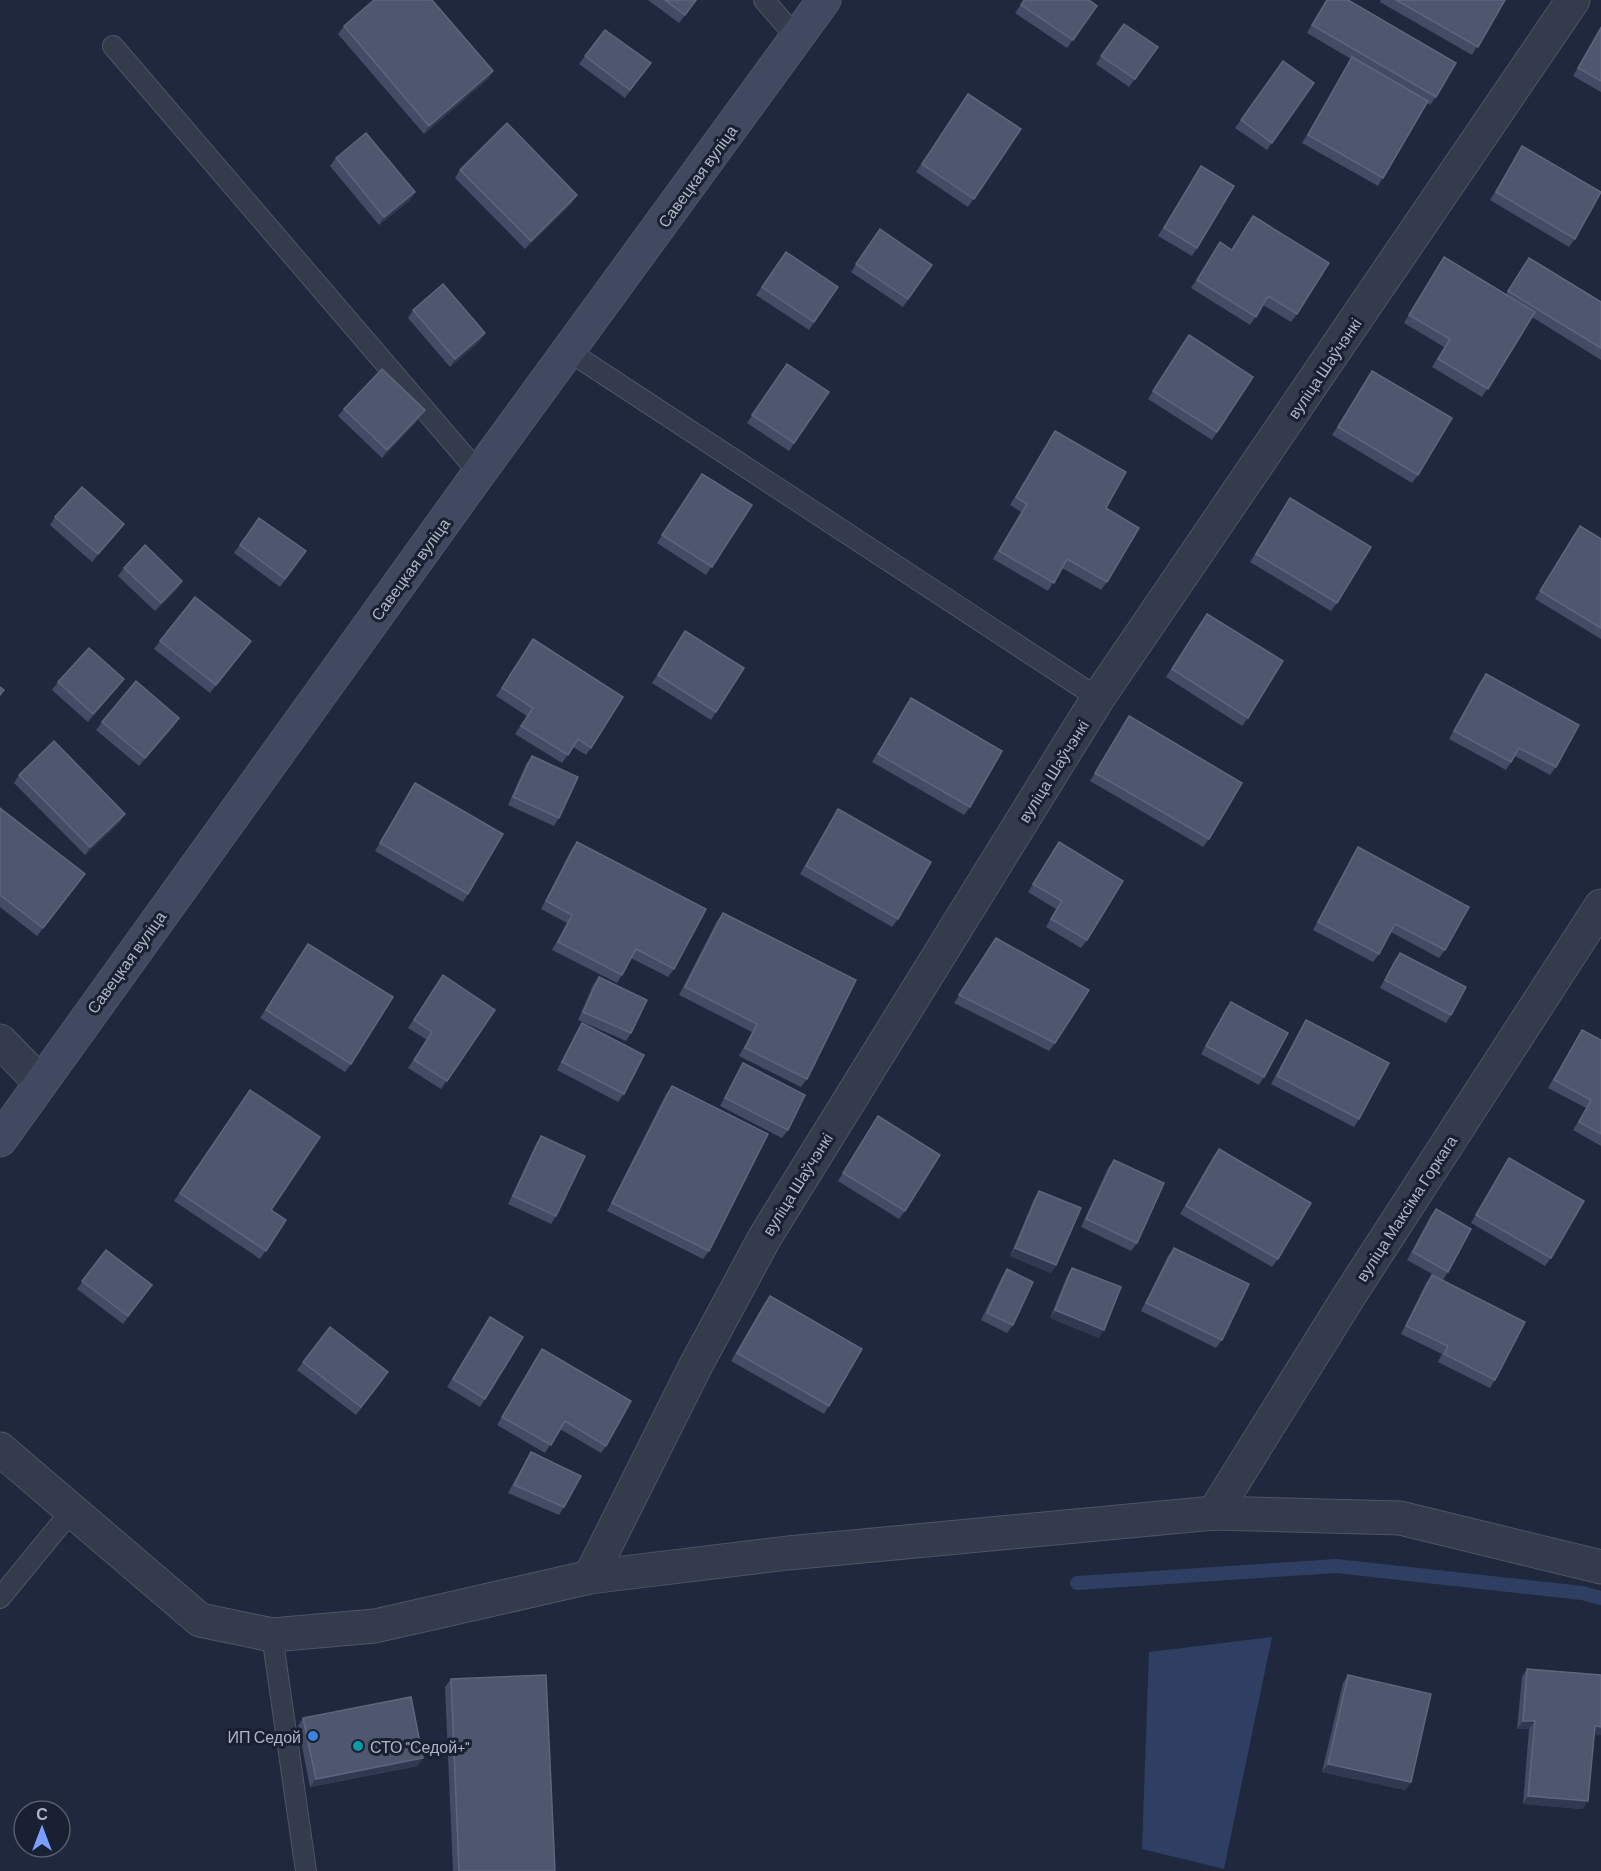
<svg xmlns="http://www.w3.org/2000/svg" width="1601" height="1871" font-family="Barlow,sans-serif">
	<style>
		.water { fill: #2f3f63 }
		.lines { fill: none; stroke-linecap: round; stroke-linejoin: round }
		.stream { stroke: #2f3f63; stroke-width: 14 }
		.service-casing { stroke: #4e5567; stroke-width: 22 }
		.minor-casing { stroke: #4e5567; stroke-width: 35 }
		.secondary-casing { stroke: #4e5567; stroke-width: 35 }
		.service { stroke: #333b4c; stroke-width: 20 }
		.minor { stroke: #333b4c; stroke-width: 33 }
		.secondary { stroke: #414960; stroke-width: 33 }
		.wall { fill: #434c64 }
		.shaded-wall { fill: #303950 }
		.building { fill: #4f576f; stroke: #5e667d; stroke-width: 1.5 }
		.shop-dot { fill: #3f7fe0; stroke: #192031; stroke-width: 2 }
		.culture-dot { fill: #0f9aa8; stroke: #192031; stroke-width: 2 }
		.labels { text-anchor: middle; dominant-baseline: central; stroke-width: 6; stroke-linejoin: round; paint-order: stroke }
		.street-label { font-size: 16px; fill: #aeb5c8; stroke: #192031 }
		.poi-label { font-size: 16px; fill: #aeb5c8; stroke: #192031; text-anchor: end }
	</style>
	<rect width="100%" height="100%" fill="#1f283c"/>
	<polygon class="water" points="1272,1637 1224,1869 1142,1849 1149,1652"/>
	<g class="lines">
		<polyline class="stream" points="1077,1583 1336,1566 1582,1593 1601,1598"/>
		<g class="service-casing">
			<g id="service">
				<polyline points="764,0 797,38"/>
				<polyline points="113,46 479,473"/>
				<polyline points="570,352 1098,698"/>
				<polyline points="0,1598 73,1509"/>
				<polyline points="272,1635 306,1871"/>
			</g>
		</g>
		<g class="minor-casing">
			<g id="minor">
				<polyline points="0,1041 39,1081"/>
				<polyline points="0,1449 200,1620 272,1635 375,1626 590,1577 788,1553 1214,1513 1400,1518 1601,1567"/>
				<polyline points="1214,1513 1349,1296 1601,906"/>
				<polyline points="590,1577 695,1367 765,1237 1098,698 1573,0"/>
			</g>
		</g>
		<g class="secondary-casing">
			<polyline id="secondary" points="0,1140 479,473 824,0"/>
		</g>
		<use href="#service" class="service"/>
		<use href="#minor" class="minor"/>
		<use href="#secondary" class="secondary"/>
	</g>
	<g class="wall">
		<polygon points="648,0 697,0 679,23"/>
		<polygon points="1024,0 1097,6 1067,48 1015,13"/>
		<polygon points="1326,0 1348,0 1436,97 1430,105 1427,103 1378,186 1302,143 1351,59 1307,33"/>
		<polygon points="1381,0 1505,0 1472,55 1380,2"/>
		<polygon points="1124,24 1158,47 1129,87 1096,64"/>
		<polygon points="344,26 493,71 488,79 424,134 338,34"/>
		<polygon points="1601,26 1601,92 1573,76"/>
		<polygon points="605,30 651,63 625,98 579,64"/>
		<polygon points="1283,61 1314,83 1267,150 1235,128"/>
		<polygon points="968,94 1021,129 968,207 916,172"/>
		<polygon points="1522,146 1575,239 1569,247 1490,200"/>
		<polygon points="336,158 415,192 410,200 379,225 330,166"/>
		<polygon points="1201,166 1197,248 1192,256 1158,236"/>
		<polygon points="460,170 572,203 525,249 455,178"/>
		<polygon points="1253,216 1297,314 1291,322 1263,305 1250,325 1191,288 1220,243 1231,250"/>
		<polygon points="880,229 932,265 903,307 851,272"/>
		<polygon points="786,252 838,287 809,330 756,295"/>
		<polygon points="1444,257 1506,294 1529,258 1601,302 1601,360 1532,317 1482,397 1432,367 1444,347 1404,323"/>
		<polygon points="413,310 485,333 480,341 450,367 408,318"/>
		<polygon points="1183,343 1253,377 1212,440 1148,399"/>
		<polygon points="787,364 829,392 789,451 747,423"/>
		<polygon points="1372,371 1418,475 1412,483 1332,435"/>
		<polygon points="344,409 425,410 420,418 382,458 338,416"/>
		<polygon points="1055,431 1106,508 1107,582 1101,590 1062,568 1048,591 993,559 1021,512 1010,505"/>
		<polygon points="702,474 752,505 706,575 657,543"/>
		<polygon points="1290,498 1337,603 1331,611 1250,562"/>
		<polygon points="55,517 118,532 92,562 50,525"/>
		<polygon points="259,518 306,551 280,587 234,553"/>
		<polygon points="1580,526 1601,539 1601,639 1535,599"/>
		<polygon points="124,568 182,581 177,589 155,611 118,576"/>
		<polygon points="1201,622 1248,718 1242,726 1166,677"/>
		<polygon points="685,631 716,712 711,720 652,683"/>
		<polygon points="160,641 251,641 210,693 154,649"/>
		<polygon points="528,647 591,748 586,755 573,747 562,763 515,734 527,716 496,696"/>
		<polygon points="1486,674 1556,767 1550,775 1515,756 1506,770 1449,739 1480,682"/>
		<polygon points="58,682 118,687 88,722 52,690"/>
		<polygon points="911,698 970,807 964,815 872,762"/>
		<polygon points="1129,716 1209,839 1203,847 1090,781"/>
		<polygon points="102,722 174,726 139,766 96,730"/>
		<polygon points="532,756 559,818 554,826 508,805 526,764"/>
		<polygon points="19,775 120,822 85,855 14,783"/>
		<polygon points="415,783 468,894 463,902 375,851"/>
		<polygon points="0,808 79,882 37,936 0,907"/>
		<polygon points="838,809 898,919 892,927 800,874 833,817"/>
		<polygon points="577,842 674,969 668,977 631,958 622,975 617,983 552,950 567,923 541,909 571,850"/>
		<polygon points="1059,842 1087,940 1081,948 1046,927 1056,909 1028,892"/>
		<polygon points="1358,847 1445,950 1439,958 1391,932 1379,954 1373,962 1313,930 1353,855"/>
		<polygon points="723,913 807,1079 801,1087 739,1056 752,1032 679,995 717,921"/>
		<polygon points="996,938 1055,1043 1049,1051 954,1003"/>
		<polygon points="303,951 351,1064 345,1072 260,1018"/>
		<polygon points="1400,953 1451,1015 1446,1023 1380,988 1394,961"/>
		<polygon points="443,975 495,1010 441,1089 408,1068 427,1040 408,1028"/>
		<polygon points="599,977 631,1033 626,1041 578,1020 593,985"/>
		<polygon points="1231,1002 1264,1077 1259,1085 1201,1054 1225,1010"/>
		<polygon points="1306,1020 1359,1119 1354,1127 1271,1084 1301,1028"/>
		<polygon points="582,1023 624,1094 618,1102 557,1070 577,1031"/>
		<polygon points="1582,1030 1601,1040 1601,1146 1573,1130 1586,1108 1548,1088 1577,1038"/>
		<polygon points="743,1063 788,1130 782,1138 720,1106 738,1071"/>
		<polygon points="672,1086 709,1251 703,1259 607,1211 666,1094"/>
		<polygon points="250,1090 271,1210 286,1220 260,1259 174,1201"/>
		<polygon points="878,1116 905,1211 899,1219 838,1181"/>
		<polygon points="541,1136 556,1216 551,1224 508,1204 536,1144"/>
		<polygon points="1219,1149 1278,1259 1272,1267 1180,1214 1213,1157"/>
		<polygon points="1509,1158 1551,1258 1545,1266 1471,1223"/>
		<polygon points="1114,1160 1137,1243 1131,1251 1081,1227 1108,1168"/>
		<polygon points="1039,1191 1056,1265 1051,1273 1010,1256 1034,1199"/>
		<polygon points="1436,1209 1448,1272 1443,1280 1407,1260 1430,1217"/>
		<polygon points="1174,1248 1222,1340 1216,1348 1141,1311 1168,1256"/>
		<polygon points="106,1250 152,1285 123,1324 77,1289"/>
		<polygon points="1072,1268 1099,1338 1050,1318 1067,1276"/>
		<polygon points="1007,1269 1013,1325 1007,1333 981,1320 1002,1277"/>
		<polygon points="1432,1275 1495,1380 1490,1388 1438,1362 1442,1354 1401,1334 1426,1283"/>
		<polygon points="770,1296 829,1406 824,1414 731,1361 764,1304"/>
		<polygon points="490,1317 485,1399 480,1407 447,1387"/>
		<polygon points="542,1349 606,1446 601,1453 560,1429 545,1453 497,1425"/>
		<polygon points="303,1362 383,1380 356,1415 297,1370"/>
		<polygon points="531,1452 564,1507 559,1515 508,1493 526,1460"/>
		<polygon points="1527,1669 1601,1675 1601,1735 1594,1734 1588,1801 1582,1809 1523,1804 1529,1729 1517,1729 1522,1677"/>
		<polygon points="1348,1675 1411,1782 1405,1790 1322,1772 1343,1683"/>
		<polygon points="451,1679 555,1871 453,1871 445,1687"/>
		<polygon points="303,1718 418,1766 310,1787 298,1726"/>
	</g>
	<g class="shaded-wall">
		<polygon points="493,71 488,79 424,134 429,126"/>
		<polygon points="415,192 410,200 379,225 384,217"/>
		<polygon points="577,195 572,203 525,249 531,241"/>
		<polygon points="485,333 480,341 450,367 455,359"/>
		<polygon points="425,410 420,418 382,458 387,450"/>
		<polygon points="124,524 118,532 92,562 98,554"/>
		<polygon points="182,581 177,589 155,611 161,603"/>
		<polygon points="124,679 118,687 88,722 93,714"/>
		<polygon points="179,718 174,726 139,766 145,758"/>
		<polygon points="125,814 120,822 85,855 90,847"/>
		<polygon points="1015,1248 1056,1265 1051,1273 1010,1256"/>
		<polygon points="1055,1310 1104,1330 1099,1338 1050,1318"/>
		<polygon points="1523,1721 1535,1721 1529,1729 1517,1729"/>
		<polygon points="1595,1726 1601,1727 1601,1735 1589,1734"/>
		<polygon points="423,1758 418,1766 310,1787 316,1779"/>
		<polygon points="1328,1764 1411,1782 1405,1790 1322,1772"/>
		<polygon points="1528,1796 1588,1801 1582,1809 1523,1804"/>
	</g>
	<g class="building">
		<polygon points="374,0 432,0 493,71 429,126 344,26"/>
		<polygon points="665,0 696,0 685,15"/>
		<polygon points="1024,0 1089,0 1097,6 1073,40 1021,5"/>
		<polygon points="1327,0 1348,0 1456,63 1436,97 1312,25"/>
		<polygon points="1396,0 1505,0 1478,47"/>
		<polygon points="1124,24 1158,47 1135,79 1101,56"/>
		<polygon points="1601,28 1601,81 1578,68"/>
		<polygon points="605,30 651,63 630,90 585,56"/>
		<polygon points="1352,57 1428,101 1383,178 1308,135"/>
		<polygon points="1283,61 1314,83 1272,143 1241,120"/>
		<polygon points="968,94 1021,129 974,199 922,164"/>
		<polygon points="507,123 577,195 531,241 460,170"/>
		<polygon points="366,133 415,192 384,217 336,158"/>
		<polygon points="1522,146 1601,192 1575,239 1496,192"/>
		<polygon points="1201,166 1234,186 1197,248 1164,228"/>
		<polygon points="1253,216 1329,263 1297,314 1268,296 1256,317 1197,280 1220,242 1232,250"/>
		<polygon points="880,229 932,265 908,299 856,264"/>
		<polygon points="786,252 838,287 814,322 762,287"/>
		<polygon points="1444,257 1535,312 1488,389 1438,359 1450,339 1409,315"/>
		<polygon points="1529,258 1601,302 1601,348 1508,291"/>
		<polygon points="443,284 485,333 455,359 413,310"/>
		<polygon points="1189,335 1253,377 1217,432 1153,391"/>
		<polygon points="787,364 829,392 794,443 752,415"/>
		<polygon points="382,369 425,410 387,450 344,409"/>
		<polygon points="1372,371 1452,418 1418,475 1338,427"/>
		<polygon points="1055,431 1126,472 1106,508 1139,528 1107,582 1067,559 1054,583 999,551 1027,504 1016,497"/>
		<polygon points="702,474 752,505 712,567 662,535"/>
		<polygon points="82,487 124,524 98,554 55,517"/>
		<polygon points="1290,498 1371,547 1337,603 1256,554"/>
		<polygon points="259,518 306,551 285,579 240,545"/>
		<polygon points="1580,526 1601,539 1601,628 1540,591"/>
		<polygon points="145,545 182,581 161,603 124,568"/>
		<polygon points="195,597 251,641 216,685 160,641"/>
		<polygon points="1207,614 1283,661 1248,718 1172,669"/>
		<polygon points="685,631 744,668 716,712 658,675"/>
		<polygon points="533,639 623,697 591,748 578,739 568,755 521,726 533,708 502,688"/>
		<polygon points="89,648 124,679 93,714 58,682"/>
		<polygon points="1486,674 1579,725 1556,767 1519,748 1511,762 1454,731"/>
		<polygon points="136,681 179,718 145,758 102,722"/>
		<polygon points="0,687 4,690 0,695"/>
		<polygon points="911,698 1002,751 970,807 878,754"/>
		<polygon points="1129,716 1242,783 1209,839 1095,773"/>
		<polygon points="54,741 125,814 90,847 19,775"/>
		<polygon points="532,756 578,777 559,818 513,797"/>
		<polygon points="415,783 503,834 468,894 380,843"/>
		<polygon points="0,808 85,874 43,928 0,895"/>
		<polygon points="838,809 931,862 898,919 806,866"/>
		<polygon points="577,842 706,909 674,969 636,949 622,975 558,942 572,915 546,901"/>
		<polygon points="1059,842 1123,881 1087,940 1051,919 1062,901 1033,884"/>
		<polygon points="1358,847 1469,907 1445,950 1395,924 1379,954 1318,922"/>
		<polygon points="723,913 856,980 807,1079 745,1048 757,1024 685,987"/>
		<polygon points="996,938 1089,990 1055,1043 959,995"/>
		<polygon points="308,944 393,997 351,1064 266,1010"/>
		<polygon points="1400,953 1466,987 1451,1015 1385,980"/>
		<polygon points="443,975 495,1010 447,1081 414,1060 432,1032 414,1020"/>
		<polygon points="599,977 647,1000 631,1033 583,1012"/>
		<polygon points="1231,1002 1288,1033 1264,1077 1206,1046"/>
		<polygon points="1306,1020 1389,1063 1359,1119 1277,1076"/>
		<polygon points="582,1023 644,1055 624,1094 562,1062"/>
		<polygon points="1582,1030 1601,1040 1601,1134 1579,1122 1591,1100 1554,1080"/>
		<polygon points="743,1063 805,1095 788,1130 725,1098"/>
		<polygon points="672,1086 768,1134 709,1251 612,1203"/>
		<polygon points="250,1090 320,1137 271,1210 286,1220 266,1251 180,1193"/>
		<polygon points="878,1116 940,1155 905,1211 843,1173"/>
		<polygon points="541,1136 585,1156 556,1216 513,1196"/>
		<polygon points="1219,1149 1311,1203 1278,1259 1186,1206"/>
		<polygon points="1509,1158 1584,1201 1551,1258 1476,1215"/>
		<polygon points="1114,1160 1164,1183 1137,1243 1086,1219"/>
		<polygon points="1039,1191 1081,1208 1056,1265 1015,1248"/>
		<polygon points="1436,1209 1471,1229 1448,1272 1413,1252"/>
		<polygon points="1174,1248 1249,1284 1222,1340 1146,1303"/>
		<polygon points="106,1250 152,1285 128,1316 82,1281"/>
		<polygon points="1072,1268 1121,1287 1104,1330 1055,1310"/>
		<polygon points="1007,1269 1033,1282 1013,1325 987,1313"/>
		<polygon points="1432,1275 1525,1322 1495,1380 1444,1354 1448,1346 1406,1326"/>
		<polygon points="770,1296 862,1349 829,1406 737,1353"/>
		<polygon points="490,1317 523,1337 485,1399 453,1379"/>
		<polygon points="330,1327 388,1372 361,1407 303,1362"/>
		<polygon points="542,1349 631,1401 606,1446 565,1421 551,1445 502,1417"/>
		<polygon points="531,1452 581,1476 564,1507 514,1485"/>
		<polygon points="1527,1669 1601,1675 1601,1727 1595,1726 1588,1801 1528,1796 1535,1721 1523,1721"/>
		<polygon points="546,1675 555,1871 459,1871 451,1679"/>
		<polygon points="1348,1675 1431,1694 1411,1782 1328,1764"/>
		<polygon points="411,1697 423,1758 316,1779 303,1718"/>
	</g>
	<circle class="shop-dot" cx="313" cy="1736" r="6"/>
	<circle class="culture-dot" cx="358" cy="1746" r="6"/>
	<g class="labels">
		<g class="street-label">
			<text transform="translate(697 176) rotate(-54)">Савецкая вуліца</text>
			<text transform="translate(1324 368) rotate(-56)">вуліца Шаўчэнкі</text>
			<text transform="translate(410 569) rotate(-54)">Савецкая вуліца</text>
			<text transform="translate(1053 771) rotate(-58)">вуліца Шаўчэнкі</text>
			<text transform="translate(126 962) rotate(-54)">Савецкая вуліца</text>
			<text transform="translate(797 1184) rotate(-58)">вуліца Шаўчэнкі</text>
			<text transform="translate(1406 1208) rotate(-57)">вуліца Максіма Горкага</text>
		</g>
		<g class="poi-label">
			<text x="301" y="1736">ИП Седой</text>
			<text x="370" y="1746" text-anchor="start">СТО "Седой+"</text>
		</g>
	</g>
	<g transform="translate(42 1829)"><circle r="28" fill="#192031" stroke="#555c6d" stroke-width="1.5"/>
	<path d="M0-4.5L10 22L0 15L-10 22Z" fill="#7c9fff"/>
	<text y="-9" font-size="16" font-weight="bold" text-anchor="middle" fill="#aeb5c8">С</text>
	</g>
</svg>
